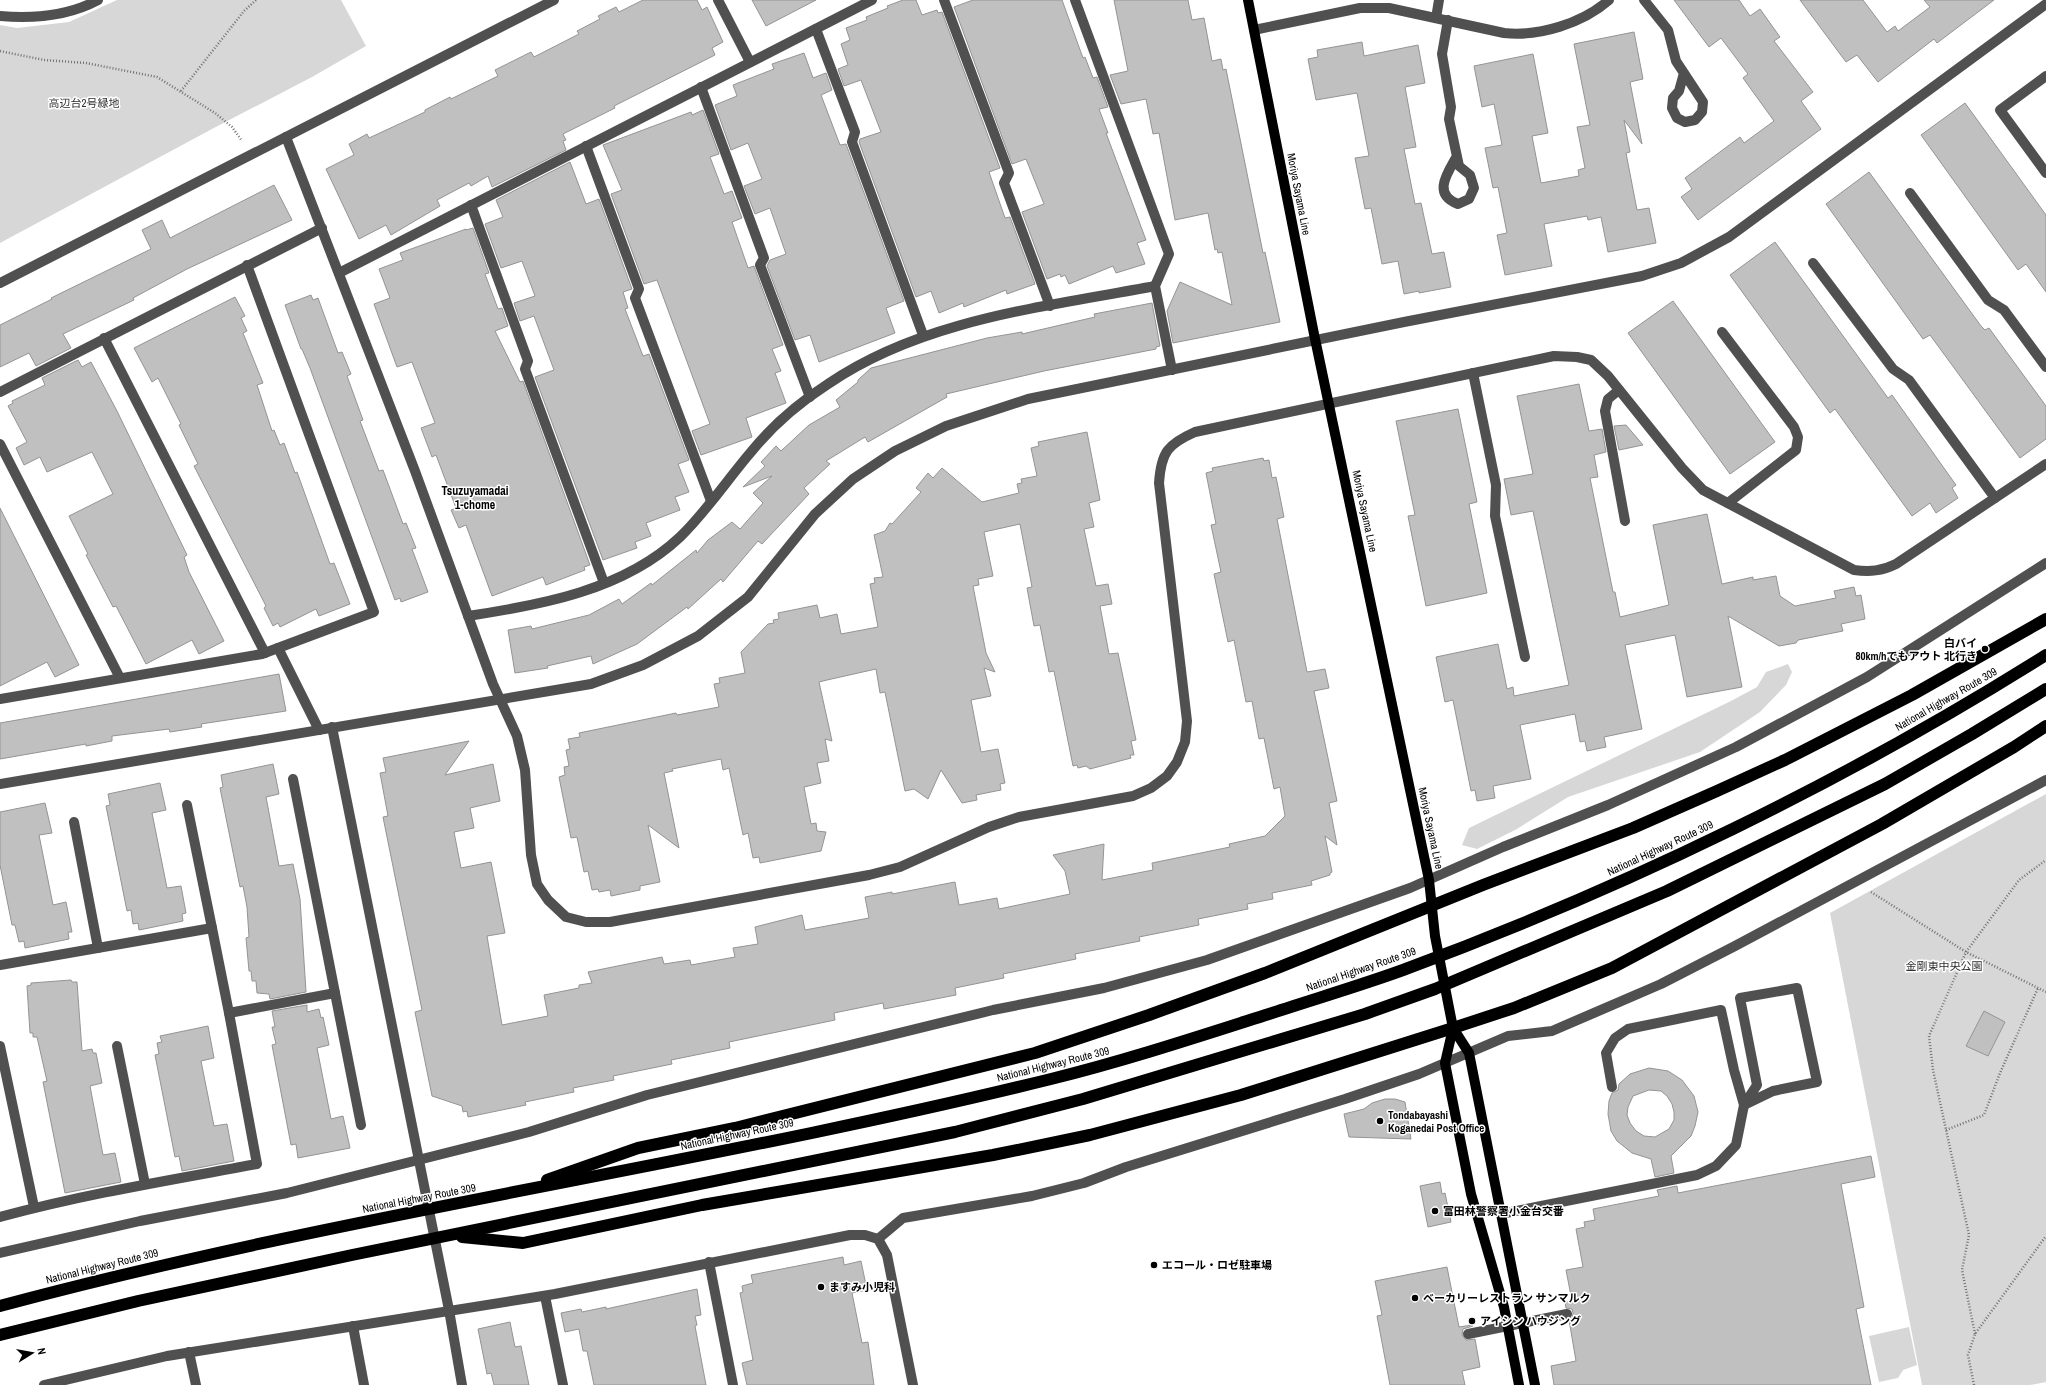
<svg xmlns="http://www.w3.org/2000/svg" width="2046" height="1385" font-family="'Archivo Narrow','Noto Sans JP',sans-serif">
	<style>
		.green { fill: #d7d7d7 }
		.building { fill: #c0c0c0; stroke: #949494; fill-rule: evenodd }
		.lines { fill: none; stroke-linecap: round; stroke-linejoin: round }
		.path { stroke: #727272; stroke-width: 2.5; stroke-dasharray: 1 2; stroke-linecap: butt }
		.minor { stroke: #505050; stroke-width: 10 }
		.major { stroke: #000; stroke-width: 10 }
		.highway { stroke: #000; stroke-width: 12 }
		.poi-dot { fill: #000; stroke: #fff; stroke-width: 1.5 }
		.labels { text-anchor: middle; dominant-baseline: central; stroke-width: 3; stroke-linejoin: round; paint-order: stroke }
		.park-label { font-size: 11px; fill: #2e2e2e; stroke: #fff }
		.street-label { font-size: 11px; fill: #000; stroke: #fff }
		.poi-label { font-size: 11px; font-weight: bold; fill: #000; stroke: #fff; text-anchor: start }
		.neighbourhood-label { font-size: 12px; font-weight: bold; fill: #000; stroke: #fff }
	</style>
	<rect width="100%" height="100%" fill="#fff"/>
	<g class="green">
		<polygon points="117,0 341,0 366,46 312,77 212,129 0,243 0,25 17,28 69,22"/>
		<polygon points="1788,664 1792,672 1786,685 1760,712 1700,752 1568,797 1517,829 1477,849 1462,845 1469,828 1731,701 1757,687 1766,672"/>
		<polygon points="2046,794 2046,1382 2030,1385 1922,1385 1830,913"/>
		<polygon points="1909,1327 1917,1365 1903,1370 1898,1378 1879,1382 1869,1336"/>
	</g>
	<g class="building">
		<polygon points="643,0 697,0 702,10 707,7 723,42 712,48 715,55 614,106 615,108 563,134 566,140 563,141 566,150 492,187 488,176 471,186 469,183 437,200 440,206 391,235 386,225 359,239 326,169 354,155 349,144 367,134 369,138 425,112 425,110 450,97 451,99 498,76 495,70 531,52 534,57 579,34 577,31 600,19 598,16 616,7 619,12"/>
		<polygon points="752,0 816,0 766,26"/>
		<polygon points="903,0 916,0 922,15 937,10 938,13 942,12 1000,168 989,172 1005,218 1010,217 1035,284 1007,294 1006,290 964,307 963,303 939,313 931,291 916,297 859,142 860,139 881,132 861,80 844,86 838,69 848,65 841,44 850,40 846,28 867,20 866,17 888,8 887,6"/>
		<polygon points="973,0 1062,0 1083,58 1085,57 1093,78 1097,77 1108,107 1099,109 1108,133 1106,133 1146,240 1137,243 1145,264 1116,273 1113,266 1069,284 1065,275 1061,277 1060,274 1047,279 1022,212 1044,204 1026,159 1012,164 954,7"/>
		<polygon points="1114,0 1188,0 1192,20 1204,18 1212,61 1221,59 1223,70 1226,69 1263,253 1265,252 1280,322 1173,343 1167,311 1180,282 1232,305 1222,252 1218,253 1217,249 1215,250 1208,213 1175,220 1159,133 1153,134 1146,99 1121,104 1110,75 1128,71"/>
		<polygon points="1674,0 1739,0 1750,16 1760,9 1780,37 1774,41 1813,92 1801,101 1821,129 1698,220 1681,197 1692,189 1685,178 1740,137 1744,143 1774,121 1743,78 1748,74 1721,38 1709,47"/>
		<polygon points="1800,0 1863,0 1887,32 1895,26 1898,31 1930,7 1924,0 1994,0 1937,43 1934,39 1878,82 1857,55 1846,62"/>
		<polygon points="1634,32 1643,79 1630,82 1642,144 1624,120 1630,152 1626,153 1637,210 1649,208 1656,243 1608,252 1601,217 1588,220 1587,216 1544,224 1552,266 1505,275 1497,235 1507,233 1498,187 1493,188 1485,148 1502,145 1494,104 1482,107 1474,66 1533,54 1548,133 1532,136 1541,183 1579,176 1578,170 1585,168 1577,127 1590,125 1574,44"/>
		<polygon points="1362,42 1364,56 1418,45 1425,83 1405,87 1416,147 1404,149 1415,204 1421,203 1432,254 1444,252 1451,287 1419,293 1419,291 1404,294 1398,261 1382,264 1371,208 1365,209 1355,158 1369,156 1357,93 1316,100 1308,59 1318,57 1317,50"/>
		<polygon points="804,53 813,78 826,73 832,90 821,95 840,145 846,144 904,301 886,308 895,333 819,362 810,335 795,340 767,266 770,260 786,254 770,208 755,214 744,186 762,179 748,143 731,150 715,105 737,96 733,85 774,69 772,64"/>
		<polygon points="1965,103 2046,215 2046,292 2026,264 2018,270 1921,135"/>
		<polygon points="703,110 719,154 710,157 724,194 732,191 742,218 732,222 748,268 754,266 783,345 772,349 781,371 775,373 786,403 746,418 752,437 701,455 692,431 710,424 657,280 644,284 611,194 622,190 603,145 691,112 692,115"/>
		<polygon points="570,162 586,204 599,199 632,289 623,292 628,308 625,309 643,356 649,354 689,460 678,464 689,492 675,497 680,510 646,523 651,536 635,542 637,548 603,560 535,377 554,370 534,316 520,321 514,303 535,296 522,261 501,268 485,224 503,217 496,200"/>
		<polygon points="1869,172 1981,326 1985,330 1989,328 2046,406 2046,439 2020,458 1930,335 1923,339 1826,204"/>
		<polygon points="274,185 292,220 187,269 133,298 134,300 63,334 71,348 36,366 29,353 0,367 0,325 52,299 51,298 151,249 142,230 162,220 170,238"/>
		<polygon points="473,228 489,273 485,274 498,309 502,308 508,326 495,331 520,382 523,381 590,565 584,567 585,570 546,585 543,577 492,596 466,525 459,528 451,510 456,508 436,455 432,457 421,428 435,423 412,362 397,367 374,304 390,298 379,269 403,260 400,253 466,229 466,230"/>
		<polygon points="1775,242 1888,398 1892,395 1956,485 1952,488 1958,498 1936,513 1930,503 1912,516 1835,409 1830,413 1730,275"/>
		<polygon points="311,295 313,300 318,298 338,353 342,352 351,374 347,376 363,420 360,421 379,471 383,470 403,524 406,523 416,548 412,549 428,592 401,602 400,598 395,600 310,368 302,349 301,349 285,305"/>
		<polygon points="235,297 245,316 241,318 247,331 243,333 263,383 257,385 272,431 274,430 280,445 284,443 295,473 297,472 330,564 334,563 350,604 319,616 316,609 280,627 278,623 273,626 264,608 266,606 194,466 198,464 179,425 181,424 158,378 152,382 134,348"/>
		<polygon points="1673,301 1775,442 1730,474 1628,333"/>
		<polygon points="1152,303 1160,346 1156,347 1156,349 1044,371 946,394 947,397 868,442 865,437 826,461 830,464 804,488 809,494 762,544 758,541 723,582 721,579 688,609 687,607 637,644 593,664 591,656 547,666 548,668 515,673 508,630 531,626 532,629 589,615 619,599 622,604 651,583 652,585 696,550 697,553 708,540 732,522 740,529 763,503 753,493 772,476 743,487 765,466 761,462 776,446 781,451 809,425 840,407 836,400 858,382 858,380 871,368 987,338 1022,332 1022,334 1095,317 1094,314"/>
		<polygon points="78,360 82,367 91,362 117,411 187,555 184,557 189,572 224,641 199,654 192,640 146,664 116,606 113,607 86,555 88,554 69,516 113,494 92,452 47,472 40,457 24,465 16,448 27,442 8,406 13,403 12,401 45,385 42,378"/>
		<polygon points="1579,384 1589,431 1602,429 1606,452 1594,455 1598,477 1590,478 1613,592 1615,592 1620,617 1669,605 1653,525 1707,514 1722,584 1753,577 1753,580 1776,576 1780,596 1795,606 1836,598 1834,591 1854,587 1856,596 1861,595 1865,619 1841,624 1843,631 1798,640 1796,643 1779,646 1728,616 1742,687 1687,697 1675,635 1625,645 1642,729 1604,737 1606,747 1587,751 1585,741 1580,742 1575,714 1520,725 1531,779 1493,786 1495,798 1477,801 1475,790 1471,791 1453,700 1445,702 1436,657 1498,644 1507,689 1513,687 1514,696 1569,685 1533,511 1511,515 1504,479 1533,474 1517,396"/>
		<polygon points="1458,409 1477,502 1469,504 1487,593 1426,606 1408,516 1415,515 1396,421"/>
		<polygon points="1626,425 1643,445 1619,450 1614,426"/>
		<polygon points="1087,432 1100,500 1089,503 1094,527 1084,529 1096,586 1108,584 1112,604 1100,606 1109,654 1118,653 1136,740 1131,741 1134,755 1130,755 1131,758 1090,769 1086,766 1078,768 1077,765 1073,766 1054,671 1049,672 1040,625 1034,626 1027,588 1032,587 1020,524 984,532 993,576 978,579 979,585 973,586 986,653 995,672 984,668 991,696 971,700 981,752 998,749 1005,783 1000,784 1001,790 976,795 977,800 962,803 941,770 928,799 914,789 905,791 885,692 880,693 876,669 827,680 819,682 832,741 825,739 829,761 817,763 821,783 804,787 811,824 816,823 817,831 826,832 821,851 760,863 759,857 753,858 748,833 743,835 729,768 723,770 721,759 672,769 673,771 664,773 679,848 648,825 660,882 640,886 640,890 611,896 610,890 599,892 598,889 592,890 588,871 584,872 577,837 571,838 559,777 565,775 564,767 569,766 566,750 570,749 568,739 580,737 579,733 676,713 677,715 719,707 714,684 720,683 719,678 745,673 741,652 768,624 774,623 773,620 779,619 778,613 817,605 820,618 837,614 841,634 878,627 870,584 875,583 874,578 883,577 874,535 885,531 890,523 892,524 921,492 916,488 928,473 933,478 942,468 982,502 1019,493 1017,484 1022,483 1021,479 1037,476 1031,448 1039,446 1038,442"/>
		<polygon points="1263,458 1264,461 1269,460 1272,478 1276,477 1284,517 1277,519 1307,672 1325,669 1329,688 1314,691 1337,801 1329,803 1337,845 1325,836 1332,872 1330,873 1330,875 1311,881 1312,885 1272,893 1273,899 1247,904 1248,909 1198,919 1199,925 1139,937 1140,941 1075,954 1076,959 1003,974 1004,978 955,988 956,995 884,1009 883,1003 834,1013 835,1020 729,1042 730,1048 671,1060 672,1064 613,1076 614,1080 573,1088 574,1092 525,1102 526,1105 468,1117 467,1111 463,1112 462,1106 432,1096 415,1012 422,1010 383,817 388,816 380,773 386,772 383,758 469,741 445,775 493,764 500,801 470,808 474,828 454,832 461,868 491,862 505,933 487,936 502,1025 548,1016 544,995 579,988 579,985 592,983 588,972 662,957 664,964 690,960 691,965 735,957 733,948 758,944 755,927 802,915 805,930 869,918 865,897 892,892 892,894 955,882 959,905 997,898 999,909 1070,894 1065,871 1053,855 1104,844 1102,880 1153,870 1152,863 1230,847 1229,844 1265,836 1285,816 1280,787 1274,789 1264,738 1259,739 1252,701 1246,702 1234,640 1228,642 1214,574 1221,572 1211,525 1216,524 1206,473 1213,471 1212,468"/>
		<polygon points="0,508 79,665 55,677 47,662 0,686"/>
		<polygon points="279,674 286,711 201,724 202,727 170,732 169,729 112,736 112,741 86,746 86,744 0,759 0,723"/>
		<polygon points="273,764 279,794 266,797 279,866 293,864 300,899 306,992 270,999 269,994 257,993 256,981 252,981 251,971 249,971 246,938 249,937 247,907 243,886 240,887 220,788 223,787 221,775"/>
		<polygon points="160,783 166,810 152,813 167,888 181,886 186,913 182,914 183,921 139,930 138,923 133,924 131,910 127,911 106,806 110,805 108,794"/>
		<polygon points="45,803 52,833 39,835 53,905 66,902 72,932 68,932 69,939 25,948 24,941 19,942 15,925 12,925 0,865 0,812"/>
		<polygon points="71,980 72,982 77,982 82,1051 92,1049 93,1053 96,1053 102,1083 90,1086 103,1155 115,1153 121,1182 65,1193 43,1082 47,1081 37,1037 33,1037 33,1033 30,1033 27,986 31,985 31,983"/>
		<polygon points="307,1005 307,1012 319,1009 321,1018 323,1017 329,1045 317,1048 331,1119 343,1116 350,1148 298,1158 296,1144 291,1145 272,1045 276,1044 272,1027 275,1027 272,1011"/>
		<polygon points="1984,1011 2005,1022 1988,1056 1966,1046"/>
		<polygon points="208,1026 214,1058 201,1061 214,1126 227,1124 234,1161 182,1171 179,1156 175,1157 155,1055 159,1054 157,1043 162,1042 160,1036"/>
		<path d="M 1649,1068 L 1668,1071 L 1682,1080 L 1694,1096 L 1698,1112 L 1695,1126 L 1691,1136 L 1671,1156 L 1674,1173 L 1655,1177 L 1651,1159 L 1632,1153 L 1617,1141 L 1611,1131 L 1608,1114 L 1609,1101 L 1612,1093 L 1618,1090 L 1619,1084 L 1630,1074 ZM 1649,1090 L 1661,1091 L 1667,1096 L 1672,1104 L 1674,1112 L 1674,1120 L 1669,1129 L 1655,1137 L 1644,1136 L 1636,1131 L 1630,1123 L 1627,1115 L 1628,1107 L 1633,1096 Z"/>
		<polygon points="1385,1099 1395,1099 1405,1102 1411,1139 1349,1137 1344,1114 1364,1109 1372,1103"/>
		<polygon points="1871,1156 1875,1177 1841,1184 1864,1307 1856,1309 1871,1385 1554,1385 1551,1366 1576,1361 1569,1320 1572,1319 1573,1313 1572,1309 1566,1308 1565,1302 1572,1301 1566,1270 1583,1267 1576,1229 1585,1227 1584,1222 1595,1220 1593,1209 1659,1196 1657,1190 1677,1186 1678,1193"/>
		<polygon points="1440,1182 1442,1194 1445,1193 1451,1222 1428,1227 1420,1186"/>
		<polygon points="843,1257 844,1265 861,1261 867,1290 852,1293 862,1343 868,1342 874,1385 747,1385 742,1363 753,1360 740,1293 743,1292 742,1286 753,1283 751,1275"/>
		<polygon points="1447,1267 1459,1327 1472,1325 1473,1326 1463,1329 1462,1335 1466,1340 1475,1339 1480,1367 1462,1371 1465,1385 1390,1385 1377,1316 1382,1315 1375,1281"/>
		<polygon points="697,1289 701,1315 695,1316 697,1325 695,1326 706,1385 594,1385 587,1351 583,1351 579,1329 565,1332 561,1313 581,1309 582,1312 606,1307 606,1309"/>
		<polygon points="510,1322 515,1347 521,1346 529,1385 494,1385 491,1373 487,1374 478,1329"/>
	</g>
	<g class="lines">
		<g class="path">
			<polyline points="0,51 44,60 86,63 157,77 215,113 232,127 242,141"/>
			<polyline points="181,91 244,11 256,0"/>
			<polyline points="1871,892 1966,952 2046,992"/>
			<polyline points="1946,1130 1984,1115 2000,1073 2038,988"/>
			<polyline points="1975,1334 1962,1270 1969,1235 1933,1070 1929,1036 1966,952 2019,880 2046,860"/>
			<polyline points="1974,1385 1968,1355 1975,1334 2046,1236"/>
		</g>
		<g class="minor">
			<polyline points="718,0 750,62"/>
			<polyline points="944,0 1009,173 1004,183 1050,306"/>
			<polyline points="1075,0 1169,254 1155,286 1172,370"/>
			<polyline points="1644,0 1668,30 1676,61 1703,102 1702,112 1695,120 1685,122 1677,118 1672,108 1673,98 1679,91 1684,73"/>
			<path d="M 0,16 C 34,19 68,16 98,0"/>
			<polyline points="1436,18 1439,0"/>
			<path d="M 1448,20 L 1442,54 L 1451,107 L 1449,119 L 1459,166 L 1470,175 L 1474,188 L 1469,199 L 1458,204 C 1432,194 1447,174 1457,156"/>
			<polyline points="816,29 855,132 852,142 923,335"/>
			<path d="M 1254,30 L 1360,8 L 1389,8 L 1504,33 C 1539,37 1583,23 1609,0"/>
			<polyline points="2046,76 2000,110 2046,173"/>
			<polyline points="701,87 764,258 760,265 810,397"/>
			<path d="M 286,137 L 415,471 L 493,684 L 517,736 L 525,770 L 531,855 L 537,884 L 548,900 L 566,917 L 586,922 L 610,922 L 869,875 L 900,867 L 989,827 L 1019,817 L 1133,796 L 1151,788 L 1167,776 L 1177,762 L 1185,742 L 1187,721 L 1159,483 C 1161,452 1168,444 1195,432 L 1554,356 L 1577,357 L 1591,360 L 1608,376 L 1682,468 L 1703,490 L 1854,570 C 1870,572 1882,571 1896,564 L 2046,464"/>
			<polyline points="586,146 639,289 635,298 711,501"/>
			<polyline points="1910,193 1988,300 2004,310 2046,367"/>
			<polyline points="471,205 528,361 525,369 604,583"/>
			<polyline points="1813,263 1893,369 1909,380 1995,498"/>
			<polyline points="339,273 872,0"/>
			<polyline points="0,283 554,0"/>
			<polyline points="1722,332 1794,427 1798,437 1796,450 1728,503"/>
			<polyline points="104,338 265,653"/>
			<polyline points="1473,373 1496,485 1495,516 1525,657"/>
			<polyline points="1619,390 1608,399 1605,411 1625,521"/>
			<polyline points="0,392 322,228"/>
			<polyline points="0,444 120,678"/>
			<path d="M 468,616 C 541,605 624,590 680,537 C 706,512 727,480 751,452 C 772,426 800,402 828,384 C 923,319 1045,307 1155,286"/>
			<polyline points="278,648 319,730"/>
			<polyline points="0,699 262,654 374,612 247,265"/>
			<polyline points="332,727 449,1310 462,1385"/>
			<polyline points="0,784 591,684 643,665 698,636 748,597 815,514 853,479 895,451 946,426 1028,399 1404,322 1642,276 1681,263 1729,237 2046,4"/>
			<polyline points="187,805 212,928"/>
			<polyline points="74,822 98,948"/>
			<polyline points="0,965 212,928 229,1013 335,993 293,779"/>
			<polygon points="1797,988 1817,1082 1773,1091 1744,1105 1757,1085 1740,998"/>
			<polyline points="335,993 361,1125"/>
			<polyline points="0,1046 34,1207"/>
			<polyline points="117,1046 145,1184"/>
			<polyline points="1501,1214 1697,1175 1716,1166 1736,1145 1744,1105 1734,1070 1721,1010 1628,1029 1615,1038 1606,1053 1612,1087"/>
			<path d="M 0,1217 C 85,1194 171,1180 257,1164 L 229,1013"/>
			<polyline points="878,1239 903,1218 1032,1196 1084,1183 1126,1167 1345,1099 1419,1074 1508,1036 1552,1031 1661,984 1735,946 2046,780"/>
			<polyline points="0,1253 140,1221 287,1193 529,1132 647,1095 993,1010 1104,988 1207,960 1410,888 1503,847 1608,805 1736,747 1867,677 2046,563"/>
			<polyline points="709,1262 733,1385"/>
			<polyline points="545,1296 563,1385"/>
			<polyline points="353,1326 364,1385"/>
			<polyline points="1468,1334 1567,1314"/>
			<polyline points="189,1352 196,1385"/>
			<polyline points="44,1385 167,1356 555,1294 850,1235 865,1235 878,1239 887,1255 913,1385"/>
		</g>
		<g class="major">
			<polyline points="1248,0 1314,334 1429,880 1435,936 1453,1028 1469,1053 1535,1385"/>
			<polyline points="1453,1028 1445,1063 1471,1194 1504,1307 1519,1385"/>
		</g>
		<g class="highway">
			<polyline points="547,1180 638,1148 735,1128 1035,1053 1149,1015 1265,973 1483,885 1633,828 1717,791 1785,760 1912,695 2046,619"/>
			<polyline points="462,1237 523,1243 702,1205 993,1155 1090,1135 1241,1095 1453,1028 1514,1008 1612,968 1882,824 2014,747 2046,726"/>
			<path d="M 0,1306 C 346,1213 703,1165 1051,1079 C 1124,1061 1197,1037 1269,1014 C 1314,999 1359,986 1403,970 C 1625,888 1846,781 2046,655"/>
			<polyline points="0,1335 138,1301 352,1255 955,1132 1083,1099 1365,1014 1435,989 1667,891 1885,784 1972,734 2046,689"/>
		</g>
	</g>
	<g class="poi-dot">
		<circle cx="1985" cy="649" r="4"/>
		<circle cx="1380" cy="1121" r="4"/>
		<circle cx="1435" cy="1211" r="4"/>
		<circle cx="1154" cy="1265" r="4"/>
		<circle cx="821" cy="1287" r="4"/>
		<circle cx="1415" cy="1298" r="4"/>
		<circle cx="1472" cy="1321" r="4"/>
	</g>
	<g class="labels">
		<g class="park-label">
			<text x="84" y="103">高辺台2号緑地</text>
			<text x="1944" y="966">金剛東中央公園</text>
		</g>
		<g class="street-label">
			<text transform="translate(1299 194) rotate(79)">Moriya Sayama Line</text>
			<text transform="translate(1365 511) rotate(78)">Moriya Sayama Line</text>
			<text transform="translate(1946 699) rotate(-30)">National Highway Route 309</text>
			<text transform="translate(1431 828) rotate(78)">Moriya Sayama Line</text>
			<text transform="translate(1660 848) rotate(-25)">National Highway Route 309</text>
			<text transform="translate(1361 969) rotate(-19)">National Highway Route 309</text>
			<text transform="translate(1053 1064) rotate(-14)">National Highway Route 309</text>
			<text transform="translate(737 1134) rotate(-12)">National Highway Route 309</text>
			<text transform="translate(419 1198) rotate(-11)">National Highway Route 309</text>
			<text transform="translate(102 1266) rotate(-14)">National Highway Route 309</text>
		</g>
		<g class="poi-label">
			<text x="1977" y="643" text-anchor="end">白バイ<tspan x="1977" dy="13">80km/hでもアウト 北行き</tspan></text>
			<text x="1388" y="1115">Tondabayashi<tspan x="1388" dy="13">Koganedai Post Office</tspan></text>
			<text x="1443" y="1211">富田林警察署小金台交番</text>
			<text x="1162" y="1265">エコール・ロゼ駐車場</text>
			<text x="829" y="1287">ますみ小児科</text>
			<text x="1423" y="1298">ベーカリーレストラン サンマルク</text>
			<text x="1480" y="1321">アイシン ハウジング</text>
		</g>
		<g class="neighbourhood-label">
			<text x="475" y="491">Tsuzuyamadai<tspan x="475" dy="14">1-chome</tspan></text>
		</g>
	</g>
	<g transform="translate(32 1353) rotate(79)" stroke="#ffffff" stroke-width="3" paint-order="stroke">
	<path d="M0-3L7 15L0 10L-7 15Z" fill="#000000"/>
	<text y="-6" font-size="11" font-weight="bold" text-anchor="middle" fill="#000000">N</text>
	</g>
</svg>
